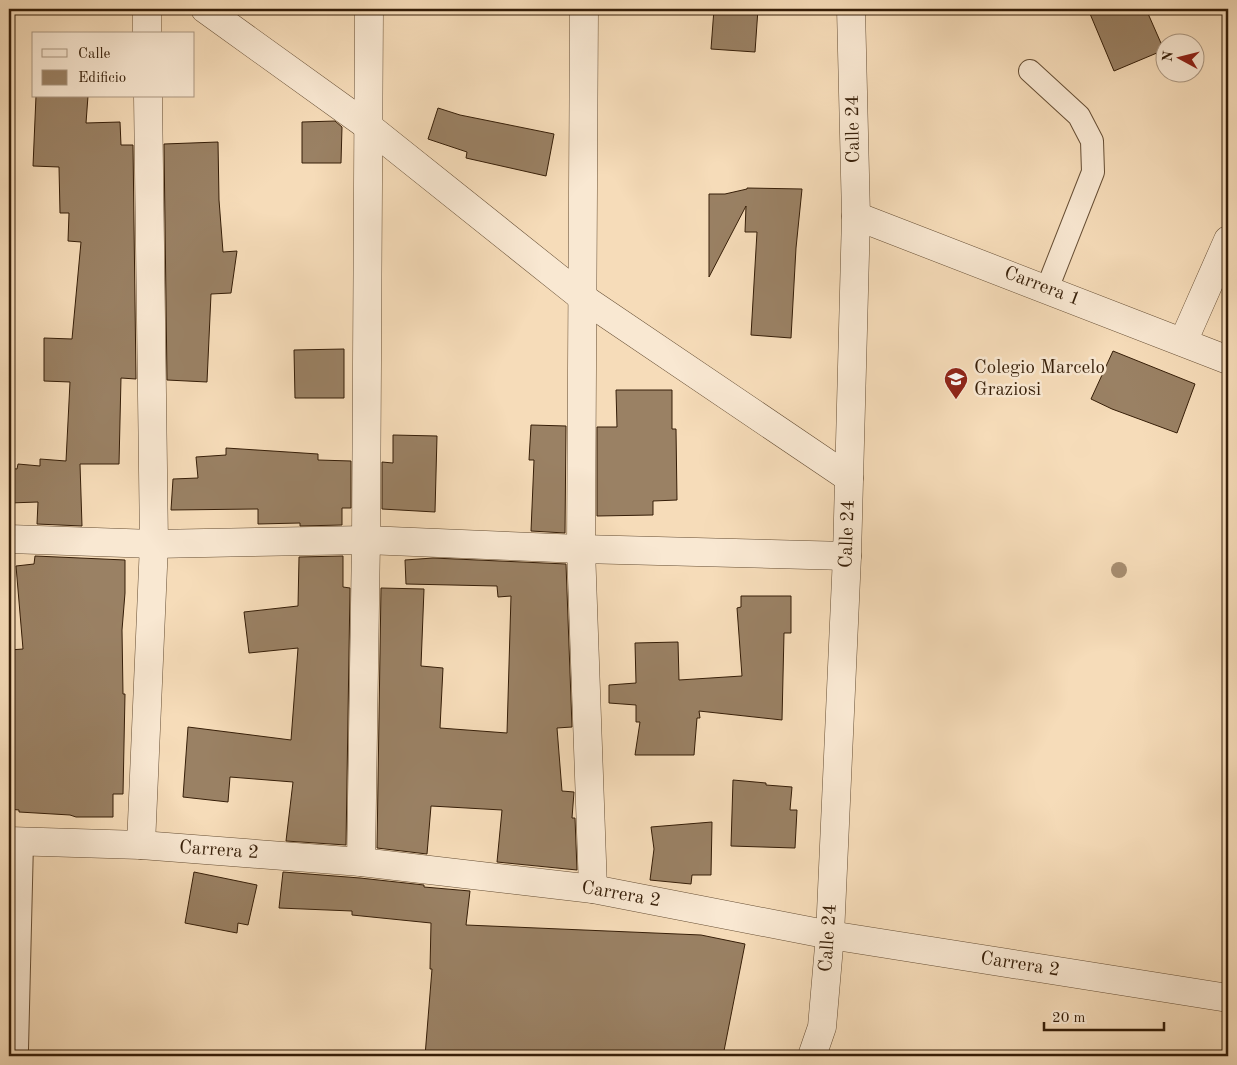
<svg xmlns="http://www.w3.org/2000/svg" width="1237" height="1065" font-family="'Old Standard TT',serif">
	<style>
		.building { fill: #9a8164; stroke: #361e08 }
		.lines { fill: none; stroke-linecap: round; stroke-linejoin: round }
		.lane-casing { stroke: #664e34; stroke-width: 24 }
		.street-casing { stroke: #664e34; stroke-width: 29 }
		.lane { stroke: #f9e8d2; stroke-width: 22 }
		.street { stroke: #f9e8d2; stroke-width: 28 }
		.tree { fill: #a78d70 }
		.labels { text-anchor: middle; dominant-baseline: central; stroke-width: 5; stroke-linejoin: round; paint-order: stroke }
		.street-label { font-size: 19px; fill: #361e08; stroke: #f9e8d2 }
		.poi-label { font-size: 19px; fill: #361e08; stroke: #f9e8d2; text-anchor: start }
	</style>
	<rect width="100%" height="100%" fill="#f6dcb9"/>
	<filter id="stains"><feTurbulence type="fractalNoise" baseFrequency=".004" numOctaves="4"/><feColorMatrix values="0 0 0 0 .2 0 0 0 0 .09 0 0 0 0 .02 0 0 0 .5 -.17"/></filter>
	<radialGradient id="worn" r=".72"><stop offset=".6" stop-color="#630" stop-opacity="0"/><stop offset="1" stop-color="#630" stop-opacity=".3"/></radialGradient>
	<g class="building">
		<polygon points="714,9 758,9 755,52 711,49"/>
		<polygon points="1088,9 1146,9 1164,50 1114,71"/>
		<polygon points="36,96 88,96 86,123 120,122 121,145 133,145 136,379 121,378 119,464 80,464 82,526 37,524 38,502 9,503 9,468 17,469 18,464 40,466 40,459 66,461 70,382 44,381 44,338 72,339 81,242 68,241 69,213 60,213 59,167 33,166"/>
		<polygon points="438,108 460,115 554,134 546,176 466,158 467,152 428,139"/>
		<polygon points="335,121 342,127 341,163 302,163 302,122"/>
		<polygon points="218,142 219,200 223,252 237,251 231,293 211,294 207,382 167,380 164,144"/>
		<polygon points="747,188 802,189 796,248 791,338 751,335 757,232 745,232 746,206 709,277 709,194 725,194 747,189"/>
		<polygon points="344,349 344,398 295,398 294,350"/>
		<polygon points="1113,351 1195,384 1177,433 1112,409 1091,399"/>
		<polygon points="616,390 672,390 672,429 676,429 677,500 653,501 653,515 597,516 597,427 617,427"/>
		<polygon points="531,425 566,426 565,533 531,531 534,460 529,460"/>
		<polygon points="393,435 437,436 435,512 382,509 382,462 393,463"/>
		<polygon points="226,448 318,454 318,460 351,461 351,508 342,508 342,525 300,526 300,523 258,524 258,509 171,510 173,479 198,478 196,457 226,455"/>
		<polygon points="35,556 125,560 125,593 122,630 123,694 125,694 123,794 113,794 113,817 76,817 70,815 19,812 19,810 9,809 9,650 23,649 16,566 34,564"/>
		<polygon points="343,556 343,587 350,588 346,845 286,841 293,782 230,777 228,802 183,797 188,727 291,740 298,648 249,653 244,612 298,606 299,557"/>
		<polygon points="433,558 566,564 572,727 557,728 562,791 574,792 572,818 575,818 577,870 497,862 502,810 431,806 427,854 377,848 381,588 424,589 421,666 443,668 440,728 507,733 511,596 498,597 497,586 406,584 405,560"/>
		<polygon points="741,596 791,596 791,633 784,633 782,720 699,711 700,718 697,718 694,755 635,755 640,722 636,722 636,705 609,703 609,685 636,683 635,643 678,642 679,680 742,676 737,608 741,607"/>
		<polygon points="733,780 766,783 766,785 792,787 790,810 797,810 795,848 731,846"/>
		<polygon points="712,822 711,875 692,875 691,884 650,880 654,849 651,827"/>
		<polygon points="194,872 257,885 248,925 238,923 237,933 185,923"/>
		<polygon points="283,872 360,878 424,885 424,887 470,891 466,925 701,935 745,944 723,1056 425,1056 432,969 430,969 431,923 352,915 352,911 279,908"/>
	</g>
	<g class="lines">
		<g class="lane-casing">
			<g id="lane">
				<polyline points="1030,71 1079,116 1092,141 1093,172 1047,289"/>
				<polyline points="17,1049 22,842"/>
			</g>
		</g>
		<g class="street-casing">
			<g id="street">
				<polyline points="147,9 147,34"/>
				<polyline points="205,9 369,127 583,298 849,478"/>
				<polyline points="584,9 581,549 593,889"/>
				<polyline points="856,216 1228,360"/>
				<polyline points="1183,342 1228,240"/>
				<polyline points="9,539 154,544 366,540 581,549 847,556"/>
				<polyline points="9,841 141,845 361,862 593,889 830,935 1228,998"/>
				<polyline points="141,845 154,544 148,96"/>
				<polyline points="361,862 366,540 369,9"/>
				<polyline points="812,1056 822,1027 830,935 847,556 856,216 851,9"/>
			</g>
		</g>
		<use href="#lane" class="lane"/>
		<use href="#street" class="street"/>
	</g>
	<circle class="tree" cx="1119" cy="570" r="8"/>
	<defs>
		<g id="school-pin" transform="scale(1.25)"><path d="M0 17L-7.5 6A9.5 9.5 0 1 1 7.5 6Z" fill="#8f2418" stroke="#f9e8d2"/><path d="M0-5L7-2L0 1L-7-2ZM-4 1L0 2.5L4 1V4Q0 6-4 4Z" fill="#fff"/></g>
	</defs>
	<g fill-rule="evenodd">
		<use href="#school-pin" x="956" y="379"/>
	</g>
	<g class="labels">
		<g class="street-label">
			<text transform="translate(854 129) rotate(-91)">Calle 24</text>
			<text transform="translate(1042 287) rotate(21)">Carrera 1</text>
			<text transform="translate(848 534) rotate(-88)">Calle 24</text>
			<text transform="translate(219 851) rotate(4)">Carrera 2</text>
			<text transform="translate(621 895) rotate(10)">Carrera 2</text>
			<text transform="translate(829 938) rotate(-86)">Calle 24</text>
			<text transform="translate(1020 965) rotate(9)">Carrera 2</text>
		</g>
		<g class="poi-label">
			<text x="974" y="368">Colegio Marcelo<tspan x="974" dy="22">Graziosi</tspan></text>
		</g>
	</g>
	<rect width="1237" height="1065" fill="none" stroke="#f6dcb9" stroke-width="30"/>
	<rect x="10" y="10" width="1217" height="1045" fill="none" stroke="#361e08" stroke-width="2.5"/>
	<rect x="15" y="15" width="1207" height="1035" fill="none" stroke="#361e08"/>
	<rect x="32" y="32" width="162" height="65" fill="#f9e8d2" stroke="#ab9781"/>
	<rect x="42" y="49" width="25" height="8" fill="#f9e8d2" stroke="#ab9781"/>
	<text x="78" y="58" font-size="15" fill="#361e08">Calle</text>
	<rect x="42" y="70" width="25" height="15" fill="#9a8164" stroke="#ab9781"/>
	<text x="78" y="82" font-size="15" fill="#361e08">Edificio</text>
	<g transform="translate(1180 58) rotate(277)"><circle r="24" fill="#f9e8d2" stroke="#ab9781"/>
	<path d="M0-4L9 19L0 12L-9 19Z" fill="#8f2418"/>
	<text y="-8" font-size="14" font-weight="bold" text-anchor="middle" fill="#361e08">N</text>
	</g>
	<path d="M1044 1022v8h120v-8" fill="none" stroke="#361e08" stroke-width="2.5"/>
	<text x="1052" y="1022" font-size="15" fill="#361e08" stroke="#f9e8d2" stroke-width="4" paint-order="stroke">20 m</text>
	<rect width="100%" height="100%" filter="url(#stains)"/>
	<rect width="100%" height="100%" fill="url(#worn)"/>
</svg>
